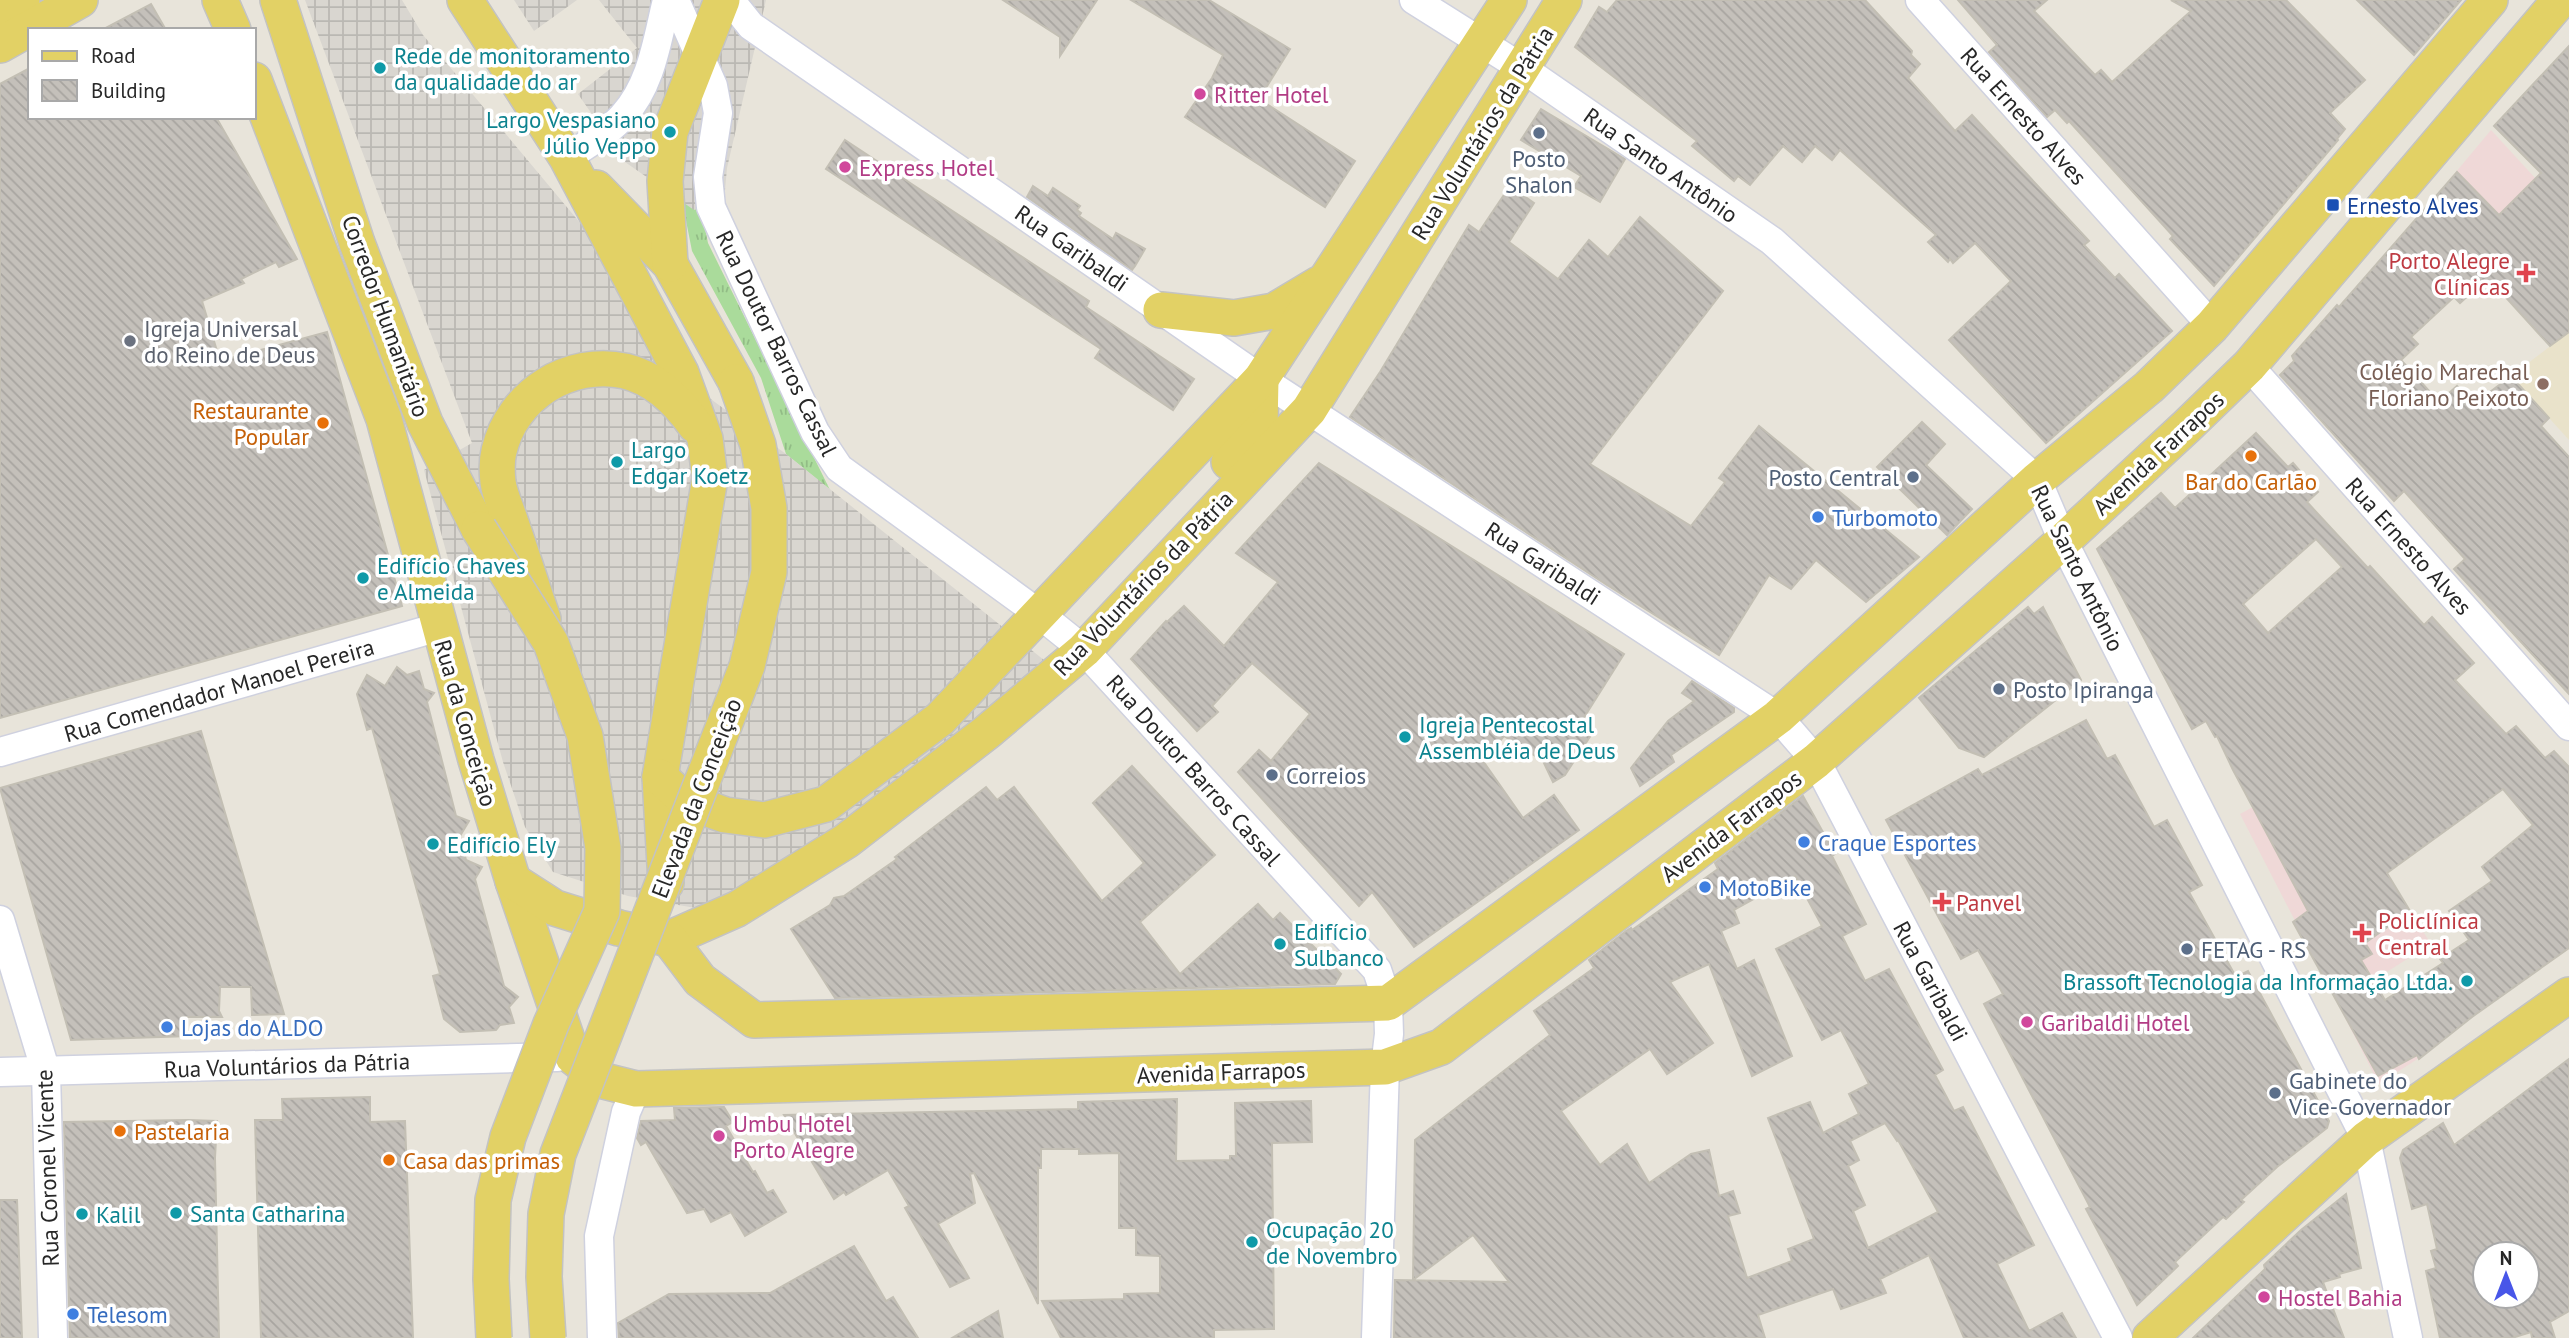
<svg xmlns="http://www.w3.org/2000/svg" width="2569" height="1338" font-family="'PT Sans',sans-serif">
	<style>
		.education { fill: #e9e2ca }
		.medical { fill: #efd8d7 }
		.grass { fill: url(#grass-tufts) }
		.plaza { fill: url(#plaza-grid) }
		.building { fill: url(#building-back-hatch); stroke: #c3bfb4; stroke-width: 2; fill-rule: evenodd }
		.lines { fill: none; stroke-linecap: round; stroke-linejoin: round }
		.minor-casing { stroke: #cfd1df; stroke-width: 31 }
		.major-casing { stroke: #c3c3c3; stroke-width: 38 }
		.minor { stroke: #fff; stroke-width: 28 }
		.major { stroke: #e2d165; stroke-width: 35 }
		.major-bridge-casing { stroke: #c3c3c3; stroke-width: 38; stroke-linecap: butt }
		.major-bridge { stroke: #e2d165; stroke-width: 35 }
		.culture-dot { fill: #0f9aa8; stroke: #fff; stroke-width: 2.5 }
		.hotel-dot { fill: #d1479c; stroke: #fff; stroke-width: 2.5 }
		.service-dot { fill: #5c6f8a; stroke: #fff; stroke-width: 2.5 }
		.transit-dot { fill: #1a4fb4; stroke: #fff; stroke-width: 2.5 }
		.health-dot { fill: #e0444e; stroke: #fff; stroke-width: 2.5 }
		.worship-dot { fill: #6b7280; stroke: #fff; stroke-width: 2.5 }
		.education-dot { fill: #8d6e63; stroke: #fff; stroke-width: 2.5 }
		.food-dot { fill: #e8710a; stroke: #fff; stroke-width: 2.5 }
		.shop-dot { fill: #3f7fe0; stroke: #fff; stroke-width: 2.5 }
		.labels { text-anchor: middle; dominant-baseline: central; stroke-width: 7; stroke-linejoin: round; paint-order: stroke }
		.culture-label { font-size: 23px; fill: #0d838f; stroke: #fff; text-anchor: start }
		.hotel-label { font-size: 23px; fill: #b23c85; stroke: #fff; text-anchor: start }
		.street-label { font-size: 23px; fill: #272727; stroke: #fff }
		.service-label { font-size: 23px; fill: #4e5e75; stroke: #fff; text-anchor: start }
		.transit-label { font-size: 23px; fill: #164399; stroke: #fff; text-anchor: start }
		.health-label { font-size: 23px; fill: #be3a42; stroke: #fff; text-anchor: start }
		.worship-label { font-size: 23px; fill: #5b616d; stroke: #fff; text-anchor: start }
		.education-label { font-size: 23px; fill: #785e54; stroke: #fff; text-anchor: end }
		.food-label { font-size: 23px; fill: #c56008; stroke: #fff; text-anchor: start }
		.shop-label { font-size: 23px; fill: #366cbe; stroke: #fff; text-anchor: start }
	</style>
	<defs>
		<pattern id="grass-tufts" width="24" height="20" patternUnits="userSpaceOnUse" patternTransform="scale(1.75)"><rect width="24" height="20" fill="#aadb9b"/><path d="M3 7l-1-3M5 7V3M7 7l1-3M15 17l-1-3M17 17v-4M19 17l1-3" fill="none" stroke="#92bc86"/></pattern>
		<pattern id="plaza-grid" width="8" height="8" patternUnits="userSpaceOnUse" patternTransform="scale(1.75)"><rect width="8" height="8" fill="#d9d6d0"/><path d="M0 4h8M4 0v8" fill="none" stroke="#bab8b3"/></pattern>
		<pattern id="building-back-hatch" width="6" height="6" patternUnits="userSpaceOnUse" patternTransform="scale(1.75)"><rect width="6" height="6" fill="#c4c0ba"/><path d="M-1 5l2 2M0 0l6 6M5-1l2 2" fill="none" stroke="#a8a5a0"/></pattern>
	</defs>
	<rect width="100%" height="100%" fill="#e8e4da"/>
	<polygon class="education" points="2569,332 2569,440 2511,376"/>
	<g class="medical">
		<polygon points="2491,130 2569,215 2569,331 2550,346 2425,209"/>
		<polygon points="2321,770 2431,944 2374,980 2419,1058 2379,1084 2240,814"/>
	</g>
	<polygon class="grass" points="678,180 695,180 708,243 830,490 786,454 761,378 692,251"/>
	<g class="plaza">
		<polygon points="305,0 402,0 423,35 586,230 656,359 786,454 1054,668 841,838 712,911 628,896 553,872 525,827 503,762 424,470 472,443"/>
		<polygon points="514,0 577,0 534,31"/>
		<polygon points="599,0 766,0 727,168 724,201 694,210 625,162 578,94 637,48"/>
	</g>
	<g class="building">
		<polygon points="1003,0 1097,0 1060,56 1060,37"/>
		<polygon points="1131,0 1209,0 1290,49 1259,99 1355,161 1325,207 1185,117 1212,78 1223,55"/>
		<polygon points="1617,0 1865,0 1912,51 1911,55 1920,64 1908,78 1955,131 1972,115 2089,241 2084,245 2098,260 2115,278 2119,274 2172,331 2046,443 1949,340 2011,281 1975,243 1953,263 1950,259 1948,262 1928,242 1936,235 1840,150 1832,160 1815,146 1802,162 1783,146 1750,185 1738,176 1734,181 1692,146 1697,141 1575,47 1599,7 1607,12"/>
		<polygon points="1958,0 2047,0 2034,11 2095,75 2101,70 2112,82 2191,11 2171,0 2286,0 2365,80 2330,113 2345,129 2337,139 2338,140 2214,286 2170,239 2173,236 2069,121 2067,123 2055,110 2047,117 1989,52 1997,45"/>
		<polygon points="2357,0 2461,0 2414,55"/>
		<polygon points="151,4 166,30 102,30"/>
		<polygon points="2569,46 2569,332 2550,346 2491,281 2479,293 2476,291 2471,293 2460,303 2454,297 2411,337 2418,344 2401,360 2439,402 2457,386 2474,404 2511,376 2549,418 2541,426 2569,457 2569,694 2454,569 2465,559 2404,491 2394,501 2280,375 2294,361 2292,356 2337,305 2339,307 2457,172 2499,215 2541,173 2494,126"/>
		<polygon points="30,68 30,117 216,117 297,259 279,267 276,262 241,279 244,283 202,301 220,361 327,332 402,606 0,718 0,84"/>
		<polygon points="1541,109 1625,159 1600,202 1574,187 1581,176 1521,140"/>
		<polygon points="845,140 1089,301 1086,307 1194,379 1173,410 1095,358 1101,349 826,169"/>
		<polygon points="1033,186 1048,196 1053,188 1080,206 1077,210 1081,213 1079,216 1113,239 1116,233 1145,249 1135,266 1132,270 1027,197"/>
		<polygon points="1510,186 1534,203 1509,242 1558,279 1589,240 1608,257 1640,217 1723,291 1590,464 1691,526 1725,482 1719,478 1759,426 1919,557 1866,602 1816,560 1791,589 1769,575 1719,655 1607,585 1350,417 1380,372 1469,225 1479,232"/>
		<polygon points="1922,422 1945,444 1926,465 1972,509 1947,535 1877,467"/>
		<path d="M 2256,433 L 2288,467 L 2293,463 L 2312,485 L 2318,492 L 2307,502 L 2368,568 L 2370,566 L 2424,625 L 2432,617 L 2474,663 L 2455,680 L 2506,734 L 2516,726 L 2545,758 L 2554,751 L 2569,767 L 2569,948 L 2472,1017 L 2419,1059 L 2417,1055 L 2378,1076 L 2293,922 L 2308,911 L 2233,770 L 2217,736 L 2215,737 L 2206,721 L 2192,729 L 2097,549 L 2161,493 L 2175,508 ZM 2316,539 L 2342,567 L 2268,633 L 2243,604 ZM 2503,789 L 2533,825 L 2482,867 L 2492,881 L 2449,911 L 2469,940 L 2440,959 L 2443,963 L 2385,1000 L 2361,960 L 2372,954 L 2365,943 L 2410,911 L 2387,873 Z"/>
		<polygon points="1319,463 1624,654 1578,727 1591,735 1565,775 1553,782 1543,761 1504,736 1483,761 1523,818 1554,795 1579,830 1414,947 1372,892 1359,906 1238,772 1259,750 1271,761 1310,714 1252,663 1212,706 1218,712 1197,731 1131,659 1166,621 1167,622 1184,606 1224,646 1278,582 1236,553"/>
		<polygon points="2028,607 2034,614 2043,607 2081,680 1984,757 1959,748 1919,698"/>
		<polygon points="397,667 407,675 419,671 424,689 434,693 427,702 456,816 469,821 460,836 466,860 482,867 475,879 504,986 518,997 509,1007 514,1023 500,1025 496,1030 460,1032 444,1019 433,976 440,974 372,728 367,730 357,694 367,675 385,686"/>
		<polygon points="1692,681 1734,708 1734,712 1671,755 1674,762 1640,786 1631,768 1668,721 1694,701 1682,693"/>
		<polygon points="2086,720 2107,759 2115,755 2154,827 2167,820 2202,885 2189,892 2236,977 2248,971 2329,1121 2327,1128 2277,1167 2241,1200 2244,1202 2226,1219 2223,1217 2175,1262 2178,1266 2137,1305 2086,1209 2090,1207 1984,1004 2003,994 1978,950 1961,959 1886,820 1978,769 1982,775"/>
		<polygon points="201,731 284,1014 252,1015 251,987 220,987 219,1011 222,1017 183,1017 189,1036 71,1040 0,788"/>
		<polygon points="1132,766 1215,855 1140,922 1180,974 1258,904 1273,920 1280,913 1341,974 1335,984 835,998 791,929 830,905 834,898 844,896 897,859 895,857 986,787 997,800 1014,787 1102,901 1144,863 1093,803"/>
		<path d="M 1803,796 L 1835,854 L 1832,856 L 1866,924 L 1842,936 L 1865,981 L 1889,969 L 1943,1070 L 1935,1075 L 1954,1111 L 1963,1107 L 2034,1245 L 1997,1264 L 2029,1331 L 2062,1313 L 2076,1338 L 1964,1338 L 1929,1255 L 1880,1279 L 1886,1293 L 1841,1309 L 1833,1289 L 1758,1315 L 1765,1338 L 1394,1338 L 1395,1280 L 1509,1282 L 1473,1235 L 1413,1280 L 1415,1140 L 1550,1035 L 1534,1011 L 1594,968 L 1589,960 L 1626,931 L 1631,928 L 1632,930 L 1718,869 L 1715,863 ZM 1795,876 L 1822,926 L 1776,949 L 1822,1040 L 1841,1030 L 1869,1084 L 1849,1094 L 1859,1114 L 1823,1133 L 1810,1102 L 1768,1118 L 1814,1239 L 1788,1249 L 1792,1261 L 1747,1278 L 1728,1216 L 1740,1213 L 1733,1191 L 1719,1196 L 1709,1150 L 1691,1154 L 1649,1183 L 1627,1144 L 1600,1165 L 1561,1111 L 1650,1049 L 1667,1074 L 1713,1043 L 1670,982 L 1709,964 L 1752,1076 L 1792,1056 L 1754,960 L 1737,969 L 1721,931 L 1739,923 L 1734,910 ZM 1885,1123 L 1897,1141 L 1898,1140 L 1938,1212 L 1868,1248 L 1853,1211 L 1865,1205 L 1848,1166 L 1859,1160 L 1850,1141 Z"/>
		<path d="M 2569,1059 L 2569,1311 L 2550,1322 L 2555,1338 L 2532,1338 L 2531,1332 L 2512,1338 L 2440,1338 L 2426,1271 L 2436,1268 L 2431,1251 L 2437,1249 L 2427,1204 L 2412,1209 L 2400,1158 L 2403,1150 L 2443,1123 L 2454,1145 ZM 2485,1254 L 2527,1254 L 2527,1296 L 2485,1296 Z"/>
		<polygon points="370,1097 370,1122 405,1121 413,1338 261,1338 255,1120 283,1120 282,1099"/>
		<polygon points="1177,1099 1176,1161 1230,1160 1230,1156 1236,1156 1235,1103 1311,1101 1312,1142 1272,1143 1274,1329 1214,1330 1214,1338 1061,1338 1042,1301 1124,1299 1124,1294 1160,1293 1160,1256 1136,1255 1136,1228 1119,1228 1119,1153 1079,1154 1079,1149 1041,1149 1041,1168 1038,1168 1038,1304 974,1173 970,1174 975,1203 938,1224 969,1278 950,1287 905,1208 909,1206 888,1170 846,1195 844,1192 834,1199 784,1115 1078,1109 1078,1102"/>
		<polygon points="724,1107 733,1122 726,1126 753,1172 755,1171 767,1193 773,1190 786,1212 745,1236 731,1212 711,1222 704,1209 687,1213 646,1142 641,1145 637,1138 641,1121 675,1120 674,1108"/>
		<polygon points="188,1120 217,1121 215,1158 219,1338 70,1338 64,1122"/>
		<polygon points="2346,1194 2361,1268 2339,1274 2340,1277 2323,1282 2344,1338 2193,1338 2265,1269 2264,1265 2301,1230"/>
		<polygon points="0,1200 17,1200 22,1338 0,1338"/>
		<polygon points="854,1246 886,1301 893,1297 918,1338 619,1338 618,1323 669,1294 770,1293"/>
		<polygon points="998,1311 1003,1338 952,1338"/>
	</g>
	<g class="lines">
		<g class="minor-casing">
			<g id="minor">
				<polyline points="675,0 713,86 718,113 708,177 711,207 815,432 839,468 1038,613 1084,650 1377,970 1388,1003 1389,1034 1385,1067 1376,1338"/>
				<polyline points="730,0 751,26 1261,379 1778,717 1816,761 2118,1338"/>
				<polyline points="1414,0 1522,68 1772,241 2037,480 2063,541 2366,1139 2408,1338"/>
				<polyline points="1920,0 2212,326"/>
				<path d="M 567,158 C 585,145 608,133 623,116 C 652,84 657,40 667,0"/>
				<polyline points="2249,366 2569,726"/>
				<polyline points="0,752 439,627"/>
				<polyline points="0,920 46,1072 53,1338"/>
				<polyline points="0,1072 557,1057"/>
				<polyline points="602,1338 599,1236 626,1112 636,1089"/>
			</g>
		</g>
		<g class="major-casing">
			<g id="major">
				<polyline points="220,0 233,30"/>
				<polyline points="278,0 357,243 425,423 479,529"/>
				<polyline points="465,0 567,158 681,373 705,439 710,478 660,777 666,883"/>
				<polyline points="0,12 22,0"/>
				<polyline points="0,45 80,0"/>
				<polyline points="254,80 384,419 476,760 513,881 573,1057 604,1081 636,1089 1385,1067 1441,1047 1816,761 2063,541 2187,426 2249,366 2560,0"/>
				<polyline points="596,188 670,264 736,382"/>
				<polyline points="670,264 665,181 670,132 722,0"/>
				<polyline points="1161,310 1234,318 1274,311 1319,284"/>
				<polyline points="1229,462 1260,428 1261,379"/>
				<path d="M 543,619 C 532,587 522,555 511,523 C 507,510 500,496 498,482 C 497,473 497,459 499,451 C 512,395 569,359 625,371 C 654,378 678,401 695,425"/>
				<polyline points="660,777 686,801 725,815 764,820 826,804 940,719 1261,379 1509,0"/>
				<polyline points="513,881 555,908 619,928 669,939 737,909 846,841 987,732 1084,650 1309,410 1564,0"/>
				<polyline points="669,939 700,980 754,1020 1388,1003 1778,717 2037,480 2149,387 2212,326 2490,0"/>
				<polyline points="2150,1338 2366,1139 2569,995"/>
			</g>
		</g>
		<use href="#minor" class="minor"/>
		<use href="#major" class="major"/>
		<g class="major-bridge-casing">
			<g id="major-bridge">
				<polyline points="479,529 551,643 585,736 603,848 602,911 551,1024 508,1137 493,1200 491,1279 494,1338"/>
				<polyline points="548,1338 544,1277 546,1214 558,1154 747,666 769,572 769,508 758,445 736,382"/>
			</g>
		</g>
		<use href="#major-bridge" class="major-bridge"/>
	</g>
	<g class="culture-dot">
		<circle cx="380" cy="68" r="7"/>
		<circle cx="670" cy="132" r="7"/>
		<circle cx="617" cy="462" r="7"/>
		<circle cx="363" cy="578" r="7"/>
		<circle cx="1405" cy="737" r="7"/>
		<circle cx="433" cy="844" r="7"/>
		<circle cx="1280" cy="944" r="7"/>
		<circle cx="2467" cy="981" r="7"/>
		<circle cx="176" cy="1213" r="7"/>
		<circle cx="82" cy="1214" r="7"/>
		<circle cx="1252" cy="1242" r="7"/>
	</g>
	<g class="hotel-dot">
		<circle cx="1200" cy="94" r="7"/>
		<circle cx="845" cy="167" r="7"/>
		<circle cx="2027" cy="1022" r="7"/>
		<circle cx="719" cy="1136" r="7"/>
		<circle cx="2264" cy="1297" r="7"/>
	</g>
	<g class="service-dot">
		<circle cx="1539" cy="133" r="7"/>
		<circle cx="1913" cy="477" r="7"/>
		<circle cx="1999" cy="689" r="7"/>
		<circle cx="1272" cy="775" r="7"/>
		<circle cx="2187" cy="949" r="7"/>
		<circle cx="2275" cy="1093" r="7"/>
	</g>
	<rect class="transit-dot" x="2326" y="198" width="14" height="14" rx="3.5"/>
	<g class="health-dot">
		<path d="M2522.5 262.5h7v7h7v7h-7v7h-7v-7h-7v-7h7z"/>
		<path d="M1938.5 891.5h7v7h7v7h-7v7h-7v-7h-7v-7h7z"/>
		<path d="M2358.5 922.5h7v7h7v7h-7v7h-7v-7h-7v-7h7z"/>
	</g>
	<circle class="worship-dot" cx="130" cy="341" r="7"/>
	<circle class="education-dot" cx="2543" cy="384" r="7"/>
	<g class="food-dot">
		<circle cx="323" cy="423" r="7"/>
		<circle cx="2251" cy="456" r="7"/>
		<circle cx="120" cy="1131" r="7"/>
		<circle cx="389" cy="1160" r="7"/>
	</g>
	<g class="shop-dot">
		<circle cx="1818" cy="517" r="7"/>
		<circle cx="1804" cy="842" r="7"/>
		<circle cx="1705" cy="887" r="7"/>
		<circle cx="167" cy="1027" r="7"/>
		<circle cx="73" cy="1314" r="7"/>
	</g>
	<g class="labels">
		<g class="culture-label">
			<text x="394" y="55">Rede de monitoramento<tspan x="394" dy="26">da qualidade do ar</tspan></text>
			<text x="656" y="119" text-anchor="end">Largo Vespasiano<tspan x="656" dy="26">Júlio Veppo</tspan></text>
			<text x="631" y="449">Largo<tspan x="631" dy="26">Edgar Koetz</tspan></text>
			<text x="377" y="565">Edifício Chaves<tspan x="377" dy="26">e Almeida</tspan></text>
			<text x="1419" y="724">Igreja Pentecostal<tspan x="1419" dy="26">Assembléia de Deus</tspan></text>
			<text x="447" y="844">Edifício Ely</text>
			<text x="1294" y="931">Edifício<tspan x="1294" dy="26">Sulbanco</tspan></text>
			<text x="2453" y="981" text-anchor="end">Brassoft Tecnologia da Informação Ltda.</text>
			<text x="190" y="1213">Santa Catharina</text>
			<text x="96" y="1214">Kalil</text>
			<text x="1266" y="1229">Ocupação 20<tspan x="1266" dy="26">de Novembro</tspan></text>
		</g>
		<g class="hotel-label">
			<text x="1214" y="94">Ritter Hotel</text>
			<text x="859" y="167">Express Hotel</text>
			<text x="2041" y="1022">Garibaldi Hotel</text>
			<text x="733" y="1123">Umbu Hotel<tspan x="733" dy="26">Porto Alegre</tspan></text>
			<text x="2278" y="1297">Hostel Bahia</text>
		</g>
		<g class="street-label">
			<text transform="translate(2024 116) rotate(48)">Rua Ernesto Alves</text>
			<text transform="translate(1482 133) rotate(-58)">Rua Voluntários da Pátria</text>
			<text transform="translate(1661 165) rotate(35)">Rua Santo Antônio</text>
			<text transform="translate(1072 248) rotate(35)">Rua Garibaldi</text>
			<text transform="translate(386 316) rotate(70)">Corredor Humanitário</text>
			<text transform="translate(777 343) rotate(64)">Rua Doutor Barros Cassal</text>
			<text transform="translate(2158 453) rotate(-43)">Avenida Farrapos</text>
			<text transform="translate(2409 546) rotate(48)">Rua Ernesto Alves</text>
			<text transform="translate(1543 563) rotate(33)">Rua Garibaldi</text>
			<text transform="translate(2078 568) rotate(64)">Rua Santo Antônio</text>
			<text transform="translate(1143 583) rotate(-46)">Rua Voluntários da Pátria</text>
			<text transform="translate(219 690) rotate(-16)">Rua Comendador Manoel Pereira</text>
			<text transform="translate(466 723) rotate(74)">Rua da Conceição</text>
			<text transform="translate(1194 770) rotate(48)">Rua Doutor Barros Cassal</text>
			<text transform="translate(696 798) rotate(-69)">Elevada da Conceição</text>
			<text transform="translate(1731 826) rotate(-37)">Avenida Farrapos</text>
			<text transform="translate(1931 981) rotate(62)">Rua Garibaldi</text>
			<text transform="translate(287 1065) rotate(-2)">Rua Voluntários da Pátria</text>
			<text transform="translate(1221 1072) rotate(-2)">Avenida Farrapos</text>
			<text transform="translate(47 1168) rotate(-92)">Rua Coronel Vicente</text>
		</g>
		<g class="service-label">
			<text x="1539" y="158" text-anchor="middle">Posto<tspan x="1539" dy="26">Shalon</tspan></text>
			<text x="1899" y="477" text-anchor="end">Posto Central</text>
			<text x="2013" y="689">Posto Ipiranga</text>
			<text x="1286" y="775">Correios</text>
			<text x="2201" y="949">FETAG - RS</text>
			<text x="2289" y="1080">Gabinete do<tspan x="2289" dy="26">Vice-Governador</tspan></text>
		</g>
		<g class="transit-label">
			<text x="2347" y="205">Ernesto Alves</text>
		</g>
		<g class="health-label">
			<text x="2510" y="260" text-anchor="end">Porto Alegre<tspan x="2510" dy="26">Clínicas</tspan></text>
			<text x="1956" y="902">Panvel</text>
			<text x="2378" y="920">Policlínica<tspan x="2378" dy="26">Central</tspan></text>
		</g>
		<g class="worship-label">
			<text x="144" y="328">Igreja Universal<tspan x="144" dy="26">do Reino de Deus</tspan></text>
		</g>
		<g class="education-label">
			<text x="2529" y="371">Colégio Marechal<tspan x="2529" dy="26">Floriano Peixoto</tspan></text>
		</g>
		<g class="food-label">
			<text x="309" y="410" text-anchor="end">Restaurante<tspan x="309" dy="26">Popular</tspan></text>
			<text x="2251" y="481" text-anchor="middle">Bar do Carlão</text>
			<text x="134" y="1131">Pastelaria</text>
			<text x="403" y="1160">Casa das primas</text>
		</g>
		<g class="shop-label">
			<text x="1832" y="517">Turbomoto</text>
			<text x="1818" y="842">Craque Esportes</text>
			<text x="1719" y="887">MotoBike</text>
			<text x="181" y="1027">Lojas do ALDO</text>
			<text x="87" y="1314">Telesom</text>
		</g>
	</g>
	<rect x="28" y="28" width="228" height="91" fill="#ffffff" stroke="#a9a9a9" stroke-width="2"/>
	<rect x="42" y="51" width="35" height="10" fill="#e2d165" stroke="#a9a9a9" stroke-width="2"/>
	<text x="91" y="63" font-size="21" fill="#272727">Road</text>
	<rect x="42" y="80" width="35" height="21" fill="url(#building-back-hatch)" stroke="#a9a9a9" stroke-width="2"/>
	<text x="91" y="98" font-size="21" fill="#272727">Building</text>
	<g transform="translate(2506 1275)"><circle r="33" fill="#ffffff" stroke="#a9a9a9" stroke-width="2"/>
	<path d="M0-5L12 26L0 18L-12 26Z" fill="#4856e8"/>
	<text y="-10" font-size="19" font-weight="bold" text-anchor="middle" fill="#272727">N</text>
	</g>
</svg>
